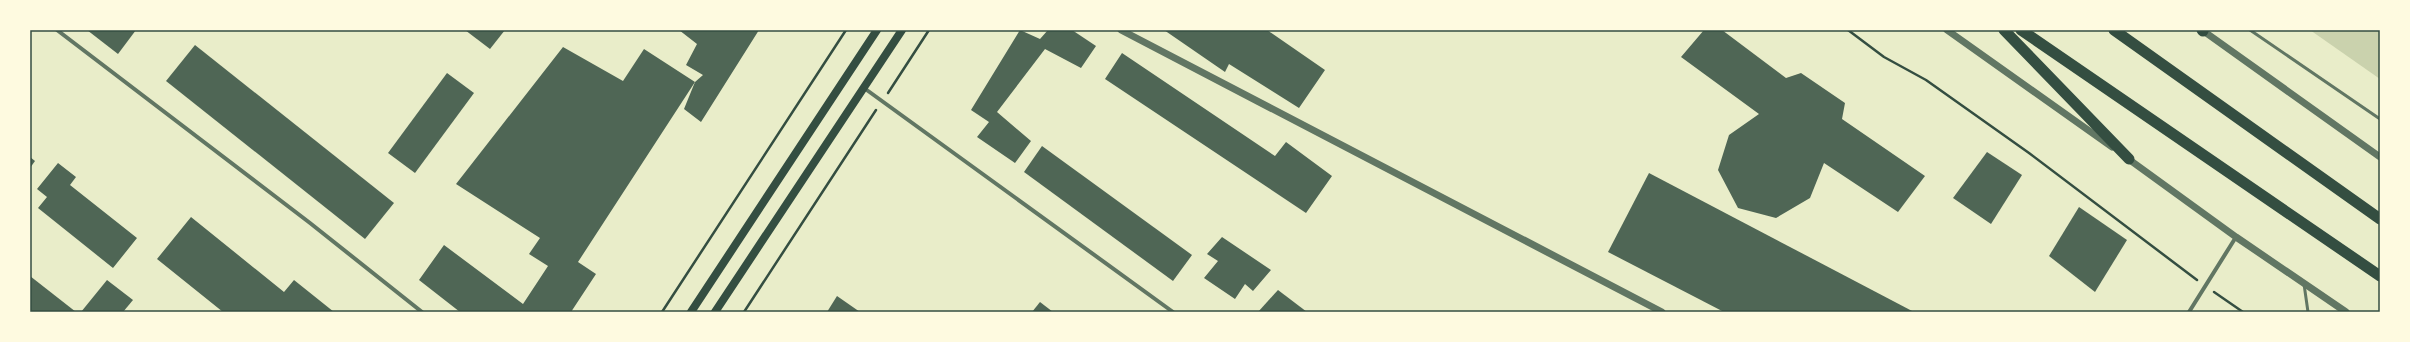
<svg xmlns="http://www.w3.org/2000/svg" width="2410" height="342" font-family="'Work Sans',sans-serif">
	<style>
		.green { fill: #cad2ad }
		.building { fill: #4f6655 }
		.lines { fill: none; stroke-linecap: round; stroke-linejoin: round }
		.path { stroke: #344e41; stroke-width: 2.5 }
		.service { stroke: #617663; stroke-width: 3 }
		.minor { stroke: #617663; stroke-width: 4 }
		.tertiary { stroke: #617663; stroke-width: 7 }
		.secondary { stroke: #344e41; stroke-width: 8 }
		.trunk { stroke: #344e41; stroke-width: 11 }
		.neatline { fill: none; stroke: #344e41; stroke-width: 1.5 }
	</style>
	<rect width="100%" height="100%" fill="#e9edc9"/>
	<polygon class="green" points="2310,30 2380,30 2380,79"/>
	<g class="building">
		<polygon points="87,30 136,30 118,54"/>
		<polygon points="465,30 505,30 490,49"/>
		<polygon points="679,30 759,30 701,122 684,109 695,82 703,75 686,65 697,44"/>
		<polygon points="1020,30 1040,39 1048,30 1072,30 1096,46 1081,68 1045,49 997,112 1031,141 1015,163 977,137 989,122 971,110"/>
		<polygon points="1164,30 1267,30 1325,70 1299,108 1229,64 1225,72"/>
		<polygon points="1704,30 1722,30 1786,78 1801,73 1845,103 1842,119 1925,176 1898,212 1824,163 1810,198 1776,218 1738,208 1718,170 1729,135 1759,114 1681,57"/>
		<polygon points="195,45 394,203 365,239 166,81"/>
		<polygon points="563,47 623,81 644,49 695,82 578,262 596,274 571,312 460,312 419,280 444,245 523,304 548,266 529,254 540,238 456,184"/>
		<polygon points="1122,53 1275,156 1286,142 1332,176 1306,213 1105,79"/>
		<polygon points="447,73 474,93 415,173 388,153"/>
		<polygon points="1042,146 1192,255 1173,281 1024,172"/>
		<polygon points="1987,152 2022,175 1991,224 1953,198"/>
		<polygon points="30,157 35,161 30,168"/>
		<polygon points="58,163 76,177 70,185 137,238 113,268 38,208 47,197 37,189"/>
		<polygon points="1649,173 1914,312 1724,312 1608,252"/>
		<polygon points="2079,207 2127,240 2095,292 2049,256"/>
		<polygon points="191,217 284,292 294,280 334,312 223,312 157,259"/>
		<polygon points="1222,237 1271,270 1253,291 1245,284 1235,299 1204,278 1218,261 1207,254"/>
		<polygon points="30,276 76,312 30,312"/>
		<polygon points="107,280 133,300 123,312 81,312"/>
		<polygon points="1278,290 1307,312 1258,312"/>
		<polygon points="837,296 860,312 827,312"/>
		<polygon points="1040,302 1053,312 1032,312"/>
	</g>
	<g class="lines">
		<g class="path">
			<polyline points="1848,30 1884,57 1926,80 2029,153 2197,280"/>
			<polyline points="888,93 929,30"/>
			<polyline points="2214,292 2243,312"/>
			<polyline points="662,312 846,30"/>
			<polyline points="744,312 876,110"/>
		</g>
		<g class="service">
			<polyline points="2250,30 2380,119"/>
			<polyline points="2304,284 2308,312"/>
		</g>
		<g class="minor">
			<polyline points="57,30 310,223 422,312"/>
			<polyline points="864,88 1173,312"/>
			<polyline points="2189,312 2236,237"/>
		</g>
		<g class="tertiary">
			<polyline points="1121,30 1662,312"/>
			<polyline points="1947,30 2112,147"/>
			<polyline points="2202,30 2380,157"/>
			<polyline points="2127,158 2236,237 2346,312"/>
		</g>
		<g class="secondary">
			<polyline points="691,312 877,30"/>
			<polyline points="715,312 902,30"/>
		</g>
		<g class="trunk">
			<polyline points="2004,30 2129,159"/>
			<polyline points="2021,30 2380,276"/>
			<polyline points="2114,30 2380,219"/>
			<polyline points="2202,30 2203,31"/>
		</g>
	</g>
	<rect width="2410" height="342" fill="none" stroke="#fefae0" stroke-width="62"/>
	<rect x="31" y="31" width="2348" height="280" class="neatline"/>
</svg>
